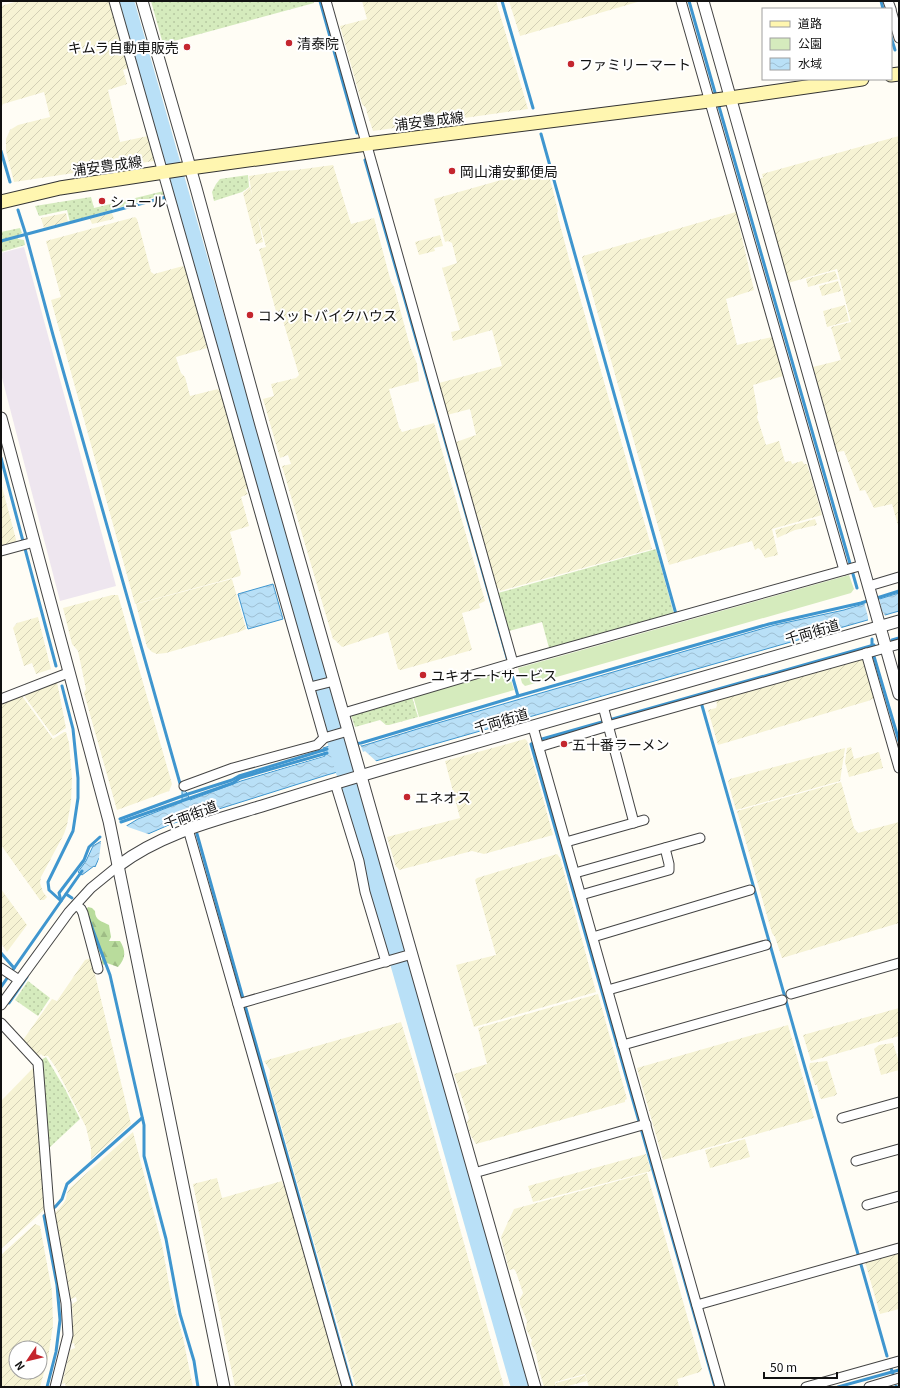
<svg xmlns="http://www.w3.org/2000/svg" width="900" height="1388" font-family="Georgia,'Noto Sans JP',serif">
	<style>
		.industrial { fill: #eee6ef }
		.farmland { fill: url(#farmland-furrows); fill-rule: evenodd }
		.grass { fill: url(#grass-dots) }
		.forest { fill: url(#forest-firs) }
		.park { fill: #d5ebbd }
		.water { fill: url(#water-waves); stroke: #3f96cf }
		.pier { fill: #fffdf5 }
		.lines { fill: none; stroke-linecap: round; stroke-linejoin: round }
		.stream { stroke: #3f96cf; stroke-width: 3 }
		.river { stroke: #b9e0f7; stroke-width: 18 }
		.minor-casing { stroke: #444; stroke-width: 11 }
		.tertiary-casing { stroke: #444; stroke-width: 13 }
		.secondary-casing { stroke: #333; stroke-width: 15 }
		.minor { stroke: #fff; stroke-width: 9 }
		.tertiary { stroke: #fff; stroke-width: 11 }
		.secondary { stroke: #fff6b0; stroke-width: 13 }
		.poi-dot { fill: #c4262e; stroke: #fff; stroke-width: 1.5 }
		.labels { text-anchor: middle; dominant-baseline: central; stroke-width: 4; stroke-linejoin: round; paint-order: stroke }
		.poi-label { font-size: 14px; fill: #111; stroke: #fff; text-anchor: start }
		.street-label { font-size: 14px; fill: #111; stroke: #fff }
	</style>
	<defs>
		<pattern id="farmland-furrows" width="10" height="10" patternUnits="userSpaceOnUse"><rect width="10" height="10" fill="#f6f3d4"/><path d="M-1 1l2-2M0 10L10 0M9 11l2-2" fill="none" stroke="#d2cfb5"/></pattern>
		<pattern id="grass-dots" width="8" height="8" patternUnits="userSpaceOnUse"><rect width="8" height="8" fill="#d5ebbd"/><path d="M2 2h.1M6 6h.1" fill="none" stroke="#b6c8a1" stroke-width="1.8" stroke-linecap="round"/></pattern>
		<pattern id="forest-firs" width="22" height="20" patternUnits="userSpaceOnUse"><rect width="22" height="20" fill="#b9dc9c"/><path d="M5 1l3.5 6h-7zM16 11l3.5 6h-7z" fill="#9ebc85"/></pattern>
		<pattern id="water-waves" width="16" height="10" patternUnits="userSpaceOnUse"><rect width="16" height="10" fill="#b9e0f7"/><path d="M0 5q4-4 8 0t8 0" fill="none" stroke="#9ebfd3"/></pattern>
	</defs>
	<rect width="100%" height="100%" fill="#fffdf5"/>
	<polygon class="industrial" points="24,247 116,586 60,601 1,374 1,253"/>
	<g class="farmland">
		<polygon points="18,1 109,1 128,68 123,70 127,84 108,90 120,142 148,136 154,161 14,182 6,151 6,139 10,130 18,125 50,117 44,92 3,104 1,108 1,6"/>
		<polygon points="362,1 496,1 528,109 373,131 367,113 366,108 362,104 340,26 367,19"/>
		<polygon points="509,1 641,1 520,36"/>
		<polygon points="899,136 899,529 892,504 874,508 865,490 860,491 844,451 837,452 813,367 841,360 831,327 851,322 837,269 788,283 759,179 763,178 762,174"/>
		<polygon points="333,165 351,224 374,218 391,282 394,287 410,346 417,364 419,381 389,389 399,427 402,432 434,423 485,601 479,604 480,608 462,613 472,650 401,670 398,669 388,632 342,647 335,640 333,639 282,466 291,464 288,455 280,458 263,399 274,396 271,384 296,378 299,375 281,314 277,315 259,249 266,247 257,214 263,242 256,244 243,193 250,187 252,195 249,176 281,171 296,170"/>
		<polygon points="547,167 558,211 557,213 572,270 652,549 500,591 499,588 497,589 480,530 482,529 481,525 479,525 456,442 476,435 470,409 447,415 439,383 502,366 492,330 453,341 451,332 460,330 442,268 457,263 452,243 448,241 445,242 434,199"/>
		<polygon points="736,212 754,290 726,299 737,345 772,337 783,376 753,385 758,413 757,417 766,445 779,441 785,462 791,461 792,464 802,461 804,464 807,464 822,515 772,529 778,555 765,558 761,550 758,548 755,550 752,541 669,565 582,258 583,256"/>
		<polygon points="66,213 68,222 44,228 41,218"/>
		<polygon points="112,213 114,219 92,224 90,219"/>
		<polygon points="135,217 137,219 151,272 154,274 183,266 186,270 207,348 176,357 177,361 181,373 185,377 190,396 218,389 222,395 248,489 245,489 248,494 241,497 249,526 230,532 241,573 240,576 135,604 51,300 61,297 46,241"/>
		<polygon points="440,235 443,246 434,248 435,251 419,255 415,242"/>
		<polygon points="835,271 838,279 808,287 806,279"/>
		<polygon points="838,281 841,291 822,296 819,286"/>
		<polygon points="845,305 849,321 827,327 823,311"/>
		<polygon points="1,483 17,543 1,548"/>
		<polygon points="815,519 817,525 795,530 777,538 775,530"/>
		<polygon points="232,579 246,629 239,632 166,653 157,654 152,652 147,647 136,604"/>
		<polygon points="112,595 118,595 172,784 169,791 117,810 84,693 86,689 78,651 72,644 63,608"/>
		<polygon points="38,617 51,669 36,674 32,663 24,666 13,628 17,623"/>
		<polygon points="863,658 874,698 868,701 718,745 708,710 716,708 717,705 716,699"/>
		<polygon points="57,682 66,728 53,736 23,694"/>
		<polygon points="22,696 53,739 64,732 66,732 69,743 72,778 71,802 67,825 64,834 41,877 40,883 43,892 47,897 44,900 40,900 1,845 1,703"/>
		<polygon points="525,739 527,741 553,835 484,854 472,851 399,870 397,867 396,867 387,837 460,818 445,761"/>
		<polygon points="851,747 854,759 879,752 883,768 849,777 845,762 847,748"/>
		<polygon points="845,748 840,781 736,810 728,782 730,779"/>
		<polygon points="841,782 854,828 858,833 899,822 899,923 782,958 775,937 772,933 737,811"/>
		<polygon points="557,854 560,858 596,992 474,1027 456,965 496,955 475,880 477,878"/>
		<polygon points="1,889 27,925 7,952 1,943"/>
		<polygon points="91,958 131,1124 91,1159 91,1148 86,1127 56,1068 48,1056 43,1056 41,1054 38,1057 23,1040 52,999 57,1001 85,960"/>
		<polygon points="598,994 627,1099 625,1100 625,1102 476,1144 470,1134 467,1122 469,1118 454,1074 487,1064 478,1028"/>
		<polygon points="899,1008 899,1036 811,1061 803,1035"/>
		<polygon points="401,1022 417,1074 504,1387 356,1387 312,1235 269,1082 270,1070 264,1061"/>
		<polygon points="788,1025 814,1118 663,1160 637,1068"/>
		<polygon points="893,1043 899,1062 899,1070 881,1075 874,1049 879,1045"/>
		<polygon points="827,1061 837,1094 834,1096 822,1099 820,1098 817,1085 815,1085 809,1067 810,1063"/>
		<polygon points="34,1067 45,1209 1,1249 1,1101"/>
		<polygon points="133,1132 162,1245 171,1295 183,1338 193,1387 66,1387 65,1383 62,1384 70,1350 75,1348 74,1343 70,1344 73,1319 72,1304 77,1301 76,1297 71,1299 55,1213 63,1204 66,1199 67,1193 70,1188"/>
		<polygon points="745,1139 750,1157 710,1168 705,1150"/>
		<polygon points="646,1154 651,1171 533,1202 528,1186"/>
		<polygon points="647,1173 702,1369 700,1372 677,1379 679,1387 589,1387 585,1374 555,1382 556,1387 544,1387 539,1370 536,1353 531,1344 532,1340 526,1329 527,1321 520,1304 520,1299 523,1293 516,1272 514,1269 509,1270 501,1237 514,1209"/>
		<polygon points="217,1178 222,1198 282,1181 283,1185 286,1185 342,1384 332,1387 235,1387 193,1184"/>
		<path d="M 35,1224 L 40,1226 L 52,1291 L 53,1325 L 48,1358 L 40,1387 L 1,1387 L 1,1255 ZM 16,1348 L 40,1348 L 40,1372 L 16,1372 Z"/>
		<polygon points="899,1253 899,1309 880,1314 865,1262"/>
		<polygon points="585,1375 587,1381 564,1387 557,1387 556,1383"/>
	</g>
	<g class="grass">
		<polygon points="151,1 313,1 314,3 163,44"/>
		<polygon points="248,175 249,187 242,192 214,201 212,192 216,184 220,179"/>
		<polygon points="164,191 165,194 70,222 67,210 39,216 35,206 91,197 94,208"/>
		<polygon points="20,228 22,233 17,236 18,239 24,240 25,245 1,252 1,232"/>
		<polygon points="656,549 674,614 549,648 542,622 509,631 498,593"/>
		<polygon points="412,697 418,717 389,725 386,725 380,720 355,727 351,715"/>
		<polygon points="28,981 50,998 38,1016 15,1000"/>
		<polygon points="46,1057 65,1089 80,1119 49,1148 48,1141 43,1063 41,1060"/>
	</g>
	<path class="forest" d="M 88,907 L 92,908 L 95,911 C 95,921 102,921 109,925 L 111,937 L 109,941 L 120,941 C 126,951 126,958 118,967 L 107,963 L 104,965 L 102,963 L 102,958 L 84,913 Z"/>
	<g class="park">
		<polygon points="849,575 854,589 851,593 525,686 522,683 518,668"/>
		<polygon points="508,670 514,690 419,717 413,696"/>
	</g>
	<g class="water">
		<polygon points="273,584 283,619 248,629 238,594"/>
		<polygon points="899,593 899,611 393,756 327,775 171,824 148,834 99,858 95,867 94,866 82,875 78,872 86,861 93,846 138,819 182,802 182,790 184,790 187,793 190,800 241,781 325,756 323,748 343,742 362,746 424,727 775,625 844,610"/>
	</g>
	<g class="pier">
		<polygon points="879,598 882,611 886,617 868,622 868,617 864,602"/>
		<polygon points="347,741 360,744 363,752 365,751 377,762 349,770 350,766 343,742"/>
		<polygon points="322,748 324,756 241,780 199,796 199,794 241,779 323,755 321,749"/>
		<polygon points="120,817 125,824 120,827 125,824 128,827 151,835 100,859 98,865 101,843 98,823"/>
	</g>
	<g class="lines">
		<g class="stream">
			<polyline points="320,1 357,133"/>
			<polyline points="502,1 533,108"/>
			<polyline points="689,1 716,96"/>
			<polyline points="881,1 883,9"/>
			<polyline points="891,37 895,50"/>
			<polyline points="718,103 857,588"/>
			<polyline points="541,134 676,614"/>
			<polyline points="1,151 10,182"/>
			<polyline points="365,160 518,696"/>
			<polyline points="173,195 180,194"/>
			<polyline points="18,210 26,235 53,335 181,787"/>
			<polyline points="1,241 166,197"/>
			<polyline points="1,458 56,666"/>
			<polyline points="872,639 872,647"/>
			<polyline points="892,640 899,638"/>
			<polyline points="873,653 899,741"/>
			<polyline points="699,695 887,1356"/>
			<polyline points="542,739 874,645"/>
			<polyline points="533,743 531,744 715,1387"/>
			<polyline points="354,744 361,743 518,696 769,624 861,603 899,591"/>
			<polyline points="120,819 185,795 232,780 239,776 327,749"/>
			<polyline points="121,822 233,783 240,778 327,753"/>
			<polyline points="197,834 352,1387"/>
			<polyline points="66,894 72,898"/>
			<polyline points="60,900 49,890 48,882 73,831 78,798 78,778 73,729 62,686"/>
			<polyline points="61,901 59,893 84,860 89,847 100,837"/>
			<polyline points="88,917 110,975 144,1125 144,1156 166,1239 180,1314 194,1361 198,1387"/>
			<polyline points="1,953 14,968"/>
			<polyline points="1,987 82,871"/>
			<polyline points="9,1003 27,977"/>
			<polyline points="891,1368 893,1374"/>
			<polyline points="896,1386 897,1387"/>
			<polyline points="47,1387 56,1352 60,1320 57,1285 44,1216 56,1206 62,1199 67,1184 142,1118"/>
			<polyline points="838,1387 899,1370"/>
		</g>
		<g class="river">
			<polyline points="125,1 345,772"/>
			<polyline points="349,787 520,1387"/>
		</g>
		<g class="minor-casing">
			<g id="minor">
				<polyline points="114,1 324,738"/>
				<polyline points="326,1 513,663"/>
				<polyline points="681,1 844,570"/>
				<polyline points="888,1 891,9"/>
				<polyline points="891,10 899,38"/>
				<polyline points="1,551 34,542"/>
				<polyline points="869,586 899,577"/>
				<polyline points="866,653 899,768"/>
				<polyline points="310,687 334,681"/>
				<polyline points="1,699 68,673"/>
				<polyline points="603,706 634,823"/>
				<polyline points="344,713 513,663 863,565"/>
				<polyline points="533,727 720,1387"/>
				<polyline points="539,747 608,726 899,644"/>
				<polyline points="335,783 359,861 365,892 386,962"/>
				<polyline points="184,786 233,768 317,745 324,738 348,731"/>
				<polyline points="188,829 347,1387"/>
				<polyline points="566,842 644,820"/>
				<polyline points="575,873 700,838"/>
				<polyline points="581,895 669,870 669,864 665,848"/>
				<polyline points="76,905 81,909 83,913 98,969"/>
				<polyline points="593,937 750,890"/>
				<polyline points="1,968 19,980"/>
				<polyline points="608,990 766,945"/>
				<polyline points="791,994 899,963"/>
				<polyline points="238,1004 412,954"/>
				<polyline points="1,1005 69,912 91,888 118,866"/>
				<polyline points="1,1023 38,1063 49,1208 66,1303 68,1335 55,1387"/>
				<polyline points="623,1045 782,1000"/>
				<polyline points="842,1118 899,1102"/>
				<polyline points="856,1161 899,1149"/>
				<polyline points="474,1173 646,1124"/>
				<polyline points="867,1205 899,1196"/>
				<polyline points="697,1305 899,1248"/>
				<polyline points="806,1387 899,1361"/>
				<polyline points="869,1387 899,1378"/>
			</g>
		</g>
		<g class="tertiary-casing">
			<g id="tertiary">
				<polyline points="142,1 196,188 261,425 535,1387"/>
				<polyline points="703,1 899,694"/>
				<polyline points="1,418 109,821 224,1387"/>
				<path d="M 118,866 C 160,834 212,821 262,806 C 310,791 359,776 408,762 C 572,716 735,667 899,621"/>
			</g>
		</g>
		<g class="secondary-casing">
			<g id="secondary">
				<polyline points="891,75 899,74"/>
				<polyline points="1,202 60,188 190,168 367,144 709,101 862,79"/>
			</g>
		</g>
		<use href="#minor" class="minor"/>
		<use href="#tertiary" class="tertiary"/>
		<use href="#secondary" class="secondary"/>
	</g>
	<g class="poi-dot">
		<circle cx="289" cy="43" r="4"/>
		<circle cx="187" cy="47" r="4"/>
		<circle cx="571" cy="64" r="4"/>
		<circle cx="452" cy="171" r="4"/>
		<circle cx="102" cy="201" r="4"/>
		<circle cx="250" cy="315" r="4"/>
		<circle cx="423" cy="675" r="4"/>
		<circle cx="564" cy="744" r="4"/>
		<circle cx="407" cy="797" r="4"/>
	</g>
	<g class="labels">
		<g class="poi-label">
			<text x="297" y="43">清泰院</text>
			<text x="179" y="47" text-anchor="end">キムラ自動車販売</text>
			<text x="579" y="64">ファミリーマート</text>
			<text x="460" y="171">岡山浦安郵便局</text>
			<text x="110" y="201">シュール</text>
			<text x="258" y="315">コメットバイクハウス</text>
			<text x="431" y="675">ユキオートサービス</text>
			<text x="572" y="744">五十番ラーメン</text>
			<text x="415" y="797">エネオス</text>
		</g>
		<g class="street-label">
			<text transform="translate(429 120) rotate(-7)">浦安豊成線</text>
			<text transform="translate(107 165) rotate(-8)">浦安豊成線</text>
			<text transform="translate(812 631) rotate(-16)">千両街道</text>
			<text transform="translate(501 720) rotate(-16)">千両街道</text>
			<text transform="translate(190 814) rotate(-20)">千両街道</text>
		</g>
	</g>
	<rect width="900" height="1388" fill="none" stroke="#111111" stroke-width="4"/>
	<rect x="762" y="8" width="130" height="72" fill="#ffffff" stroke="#a0a0a0"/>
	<rect x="770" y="21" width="20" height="6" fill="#fff6b0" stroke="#a0a0a0"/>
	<text x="798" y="28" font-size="12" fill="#111111">道路</text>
	<rect x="770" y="38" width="20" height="12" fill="#d5ebbd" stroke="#a0a0a0"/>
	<text x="798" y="48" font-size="12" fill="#111111">公園</text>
	<rect x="770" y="58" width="20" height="12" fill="url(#water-waves)" stroke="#a0a0a0"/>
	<text x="798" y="68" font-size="12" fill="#111111">水域</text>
	<g transform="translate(28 1360) rotate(235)"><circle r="19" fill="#ffffff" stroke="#a0a0a0"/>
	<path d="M0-3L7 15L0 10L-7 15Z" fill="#c4262e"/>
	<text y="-6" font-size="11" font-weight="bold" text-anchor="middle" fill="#111111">N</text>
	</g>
	<path d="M764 1372v6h73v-6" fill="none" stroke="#111111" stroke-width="2"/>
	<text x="770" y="1372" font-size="12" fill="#111111" stroke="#ffffff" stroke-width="3" paint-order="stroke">50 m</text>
</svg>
